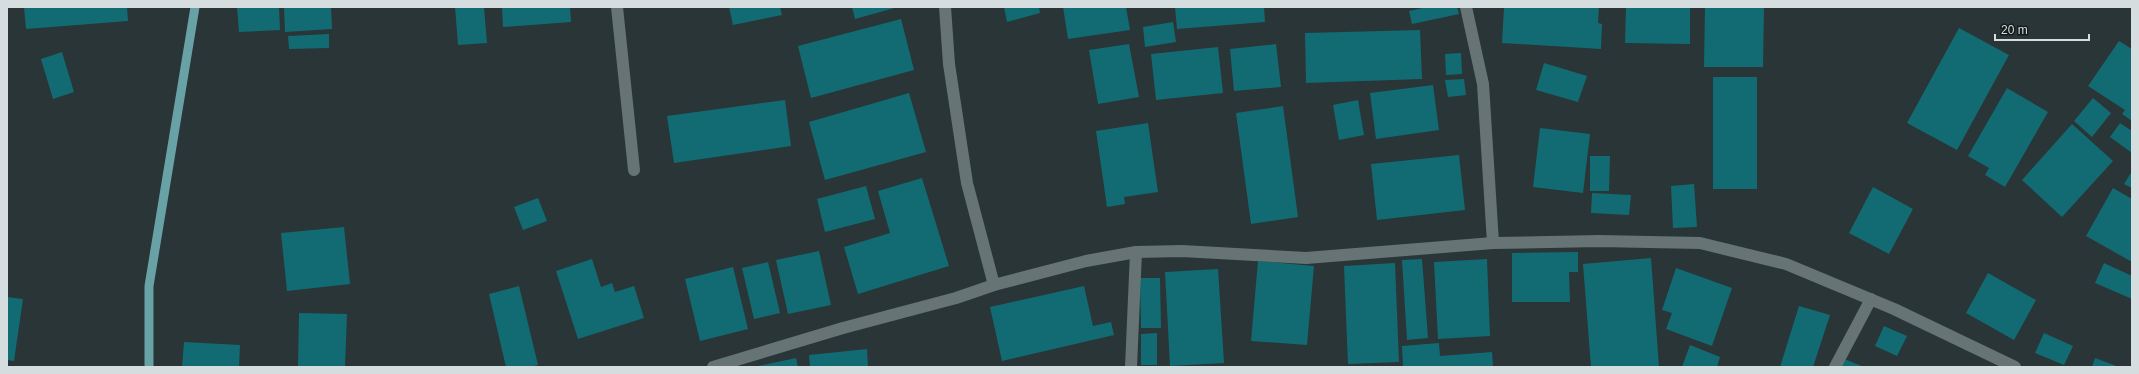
<svg xmlns="http://www.w3.org/2000/svg" width="2139" height="374" font-family="Arial,sans-serif">
	<style>
		.lines { fill: none; stroke-linecap: round; stroke-linejoin: round }
		.stream { stroke: #68a2a7; stroke-width: 9 }
		.building { fill: #126b72 }
		.street { stroke: #677476; stroke-width: 12 }
	</style>
	<rect width="100%" height="100%" fill="#293536"/>
	<g class="lines">
		<polyline class="stream" points="149,367 149,286 195,7"/>
	</g>
	<g class="building">
		<polygon points="24,7 127,7 128,21 26,29"/>
		<polygon points="237,7 279,7 280,30 239,32"/>
		<polygon points="284,7 331,7 332,29 285,32"/>
		<polygon points="455,7 484,7 487,43 458,45"/>
		<polygon points="502,7 570,7 571,22 503,27"/>
		<polygon points="729,7 780,7 782,15 733,25"/>
		<polygon points="852,7 898,7 855,19"/>
		<polygon points="1004,7 1039,7 1040,13 1007,22"/>
		<polygon points="1063,7 1126,7 1130,30 1068,39"/>
		<polygon points="1175,7 1264,7 1265,22 1177,29"/>
		<polygon points="1427,7 1457,7 1459,14 1412,24 1409,11"/>
		<polygon points="1504,7 1599,7 1598,23 1602,24 1601,49 1502,43"/>
		<polygon points="1626,7 1690,7 1690,44 1625,43"/>
		<polygon points="1705,7 1764,7 1763,67 1704,67"/>
		<polygon points="901,19 914,70 811,98 798,46"/>
		<polygon points="1173,22 1176,42 1145,47 1143,27"/>
		<polygon points="1959,28 2009,55 1957,150 1907,123"/>
		<polygon points="1420,30 1422,79 1306,83 1305,33"/>
		<polygon points="329,34 329,48 289,49 288,36"/>
		<polygon points="2119,41 2132,49 2132,121 2122,114 2125,110 2088,86"/>
		<polygon points="1129,44 1139,97 1098,104 1089,50"/>
		<polygon points="1276,44 1281,87 1234,91 1230,49"/>
		<polygon points="1218,47 1223,93 1156,100 1151,54"/>
		<polygon points="62,52 74,92 53,99 41,59"/>
		<polygon points="1461,53 1462,74 1446,75 1445,54"/>
		<polygon points="1544,63 1587,76 1578,102 1536,90"/>
		<rect x="1713" y="77" width="44" height="112"/>
		<polygon points="1464,79 1466,95 1448,97 1445,80"/>
		<polygon points="1433,85 1439,130 1376,139 1370,93"/>
		<polygon points="2007,88 2048,112 2005,187 1985,175 1989,168 1968,156"/>
		<polygon points="909,93 926,152 825,180 809,122"/>
		<polygon points="2093,98 2111,113 2092,137 2074,121"/>
		<polygon points="785,100 791,146 674,163 667,116"/>
		<polygon points="1358,100 1364,135 1339,140 1333,105"/>
		<polygon points="1283,106 1298,217 1251,224 1236,113"/>
		<polygon points="1148,123 1158,192 1124,197 1125,204 1107,207 1096,131"/>
		<polygon points="2120,123 2132,131 2132,153 2110,137"/>
		<polygon points="2072,124 2113,161 2062,217 2022,180"/>
		<polygon points="1540,128 1590,134 1583,193 1533,187"/>
		<polygon points="1459,155 1465,210 1377,220 1371,164"/>
		<polygon points="1590,156 1610,156 1609,191 1590,191"/>
		<polygon points="2132,171 2132,188 2124,184"/>
		<polygon points="922,178 949,266 858,294 844,247 890,233 878,191"/>
		<polygon points="1694,184 1697,227 1673,228 1671,186"/>
		<polygon points="866,186 875,219 825,232 817,199"/>
		<polygon points="1873,187 1913,209 1889,254 1849,233"/>
		<polygon points="2113,188 2132,199 2132,262 2086,236"/>
		<polygon points="1592,193 1631,195 1629,215 1591,213"/>
		<polygon points="538,198 547,221 523,230 514,207"/>
		<polygon points="344,227 350,284 287,291 281,233"/>
		<polygon points="819,251 831,305 788,314 776,260"/>
		<polygon points="1578,252 1578,272 1569,272 1570,302 1512,302 1512,253"/>
		<polygon points="1651,258 1659,367 1591,367 1583,264"/>
		<polygon points="592,259 601,287 612,283 615,292 634,286 644,318 578,339 556,271"/>
		<polygon points="1422,259 1428,338 1407,340 1402,260"/>
		<polygon points="1487,259 1490,336 1438,339 1434,262"/>
		<polygon points="1258,261 1314,266 1307,345 1251,341"/>
		<polygon points="768,262 780,313 754,319 742,268"/>
		<polygon points="1395,263 1399,362 1348,364 1344,266"/>
		<polygon points="2104,263 2132,276 2132,299 2095,283"/>
		<polygon points="733,267 748,329 700,341 685,279"/>
		<polygon points="1676,268 1732,288 1712,346 1666,329 1672,313 1662,310"/>
		<polygon points="1218,269 1224,363 1170,366 1165,272"/>
		<polygon points="1988,273 2036,300 2014,340 1966,313"/>
		<polygon points="1140,278 1160,278 1161,328 1141,328"/>
		<polygon points="519,286 538,365 530,367 506,367 489,294"/>
		<polygon points="1084,286 1093,326 1111,322 1114,335 1002,361 990,307"/>
		<polygon points="7,297 23,299 14,361 7,360"/>
		<polygon points="1799,306 1830,315 1813,367 1780,367"/>
		<polygon points="299,313 347,314 345,367 298,367"/>
		<polygon points="1884,326 1907,336 1897,356 1875,346"/>
		<polygon points="1157,333 1157,365 1141,365 1141,334"/>
		<polygon points="2044,333 2073,346 2064,365 2035,353"/>
		<polygon points="184,342 240,345 239,367 182,367"/>
		<polygon points="1439,343 1440,356 1492,352 1493,367 1403,367 1402,346"/>
		<polygon points="1690,345 1720,357 1717,367 1682,367"/>
		<polygon points="867,349 868,367 810,367 809,355"/>
		<polygon points="796,358 798,367 759,367 758,366"/>
		<polygon points="1842,358 1864,367 1839,367"/>
		<polygon points="2095,358 2119,367 2092,367"/>
	</g>
	<g class="lines">
		<g class="street">
			<polyline points="617,7 634,170"/>
			<polyline points="945,7 949,64 967,183 994,285"/>
			<polyline points="1466,7 1483,84 1493,243"/>
			<polyline points="713,367 843,328 956,298 994,285 1086,261 1136,252 1182,251 1306,258 1493,243 1599,241 1700,243 1786,264 1894,309 2015,367"/>
			<polyline points="1131,367 1136,252"/>
			<polyline points="1835,367 1871,299"/>
		</g>
	</g>
	<rect width="2139" height="374" fill="none" stroke="#d5ddde" stroke-width="16"/>
	<path d="M1995 34v6h94v-6" fill="none" stroke="#d5ddde" stroke-width="2"/>
	<text x="2001" y="34" font-size="12" fill="#d5ddde" stroke="#161c1c" stroke-width="3" paint-order="stroke">20 m</text>
</svg>
